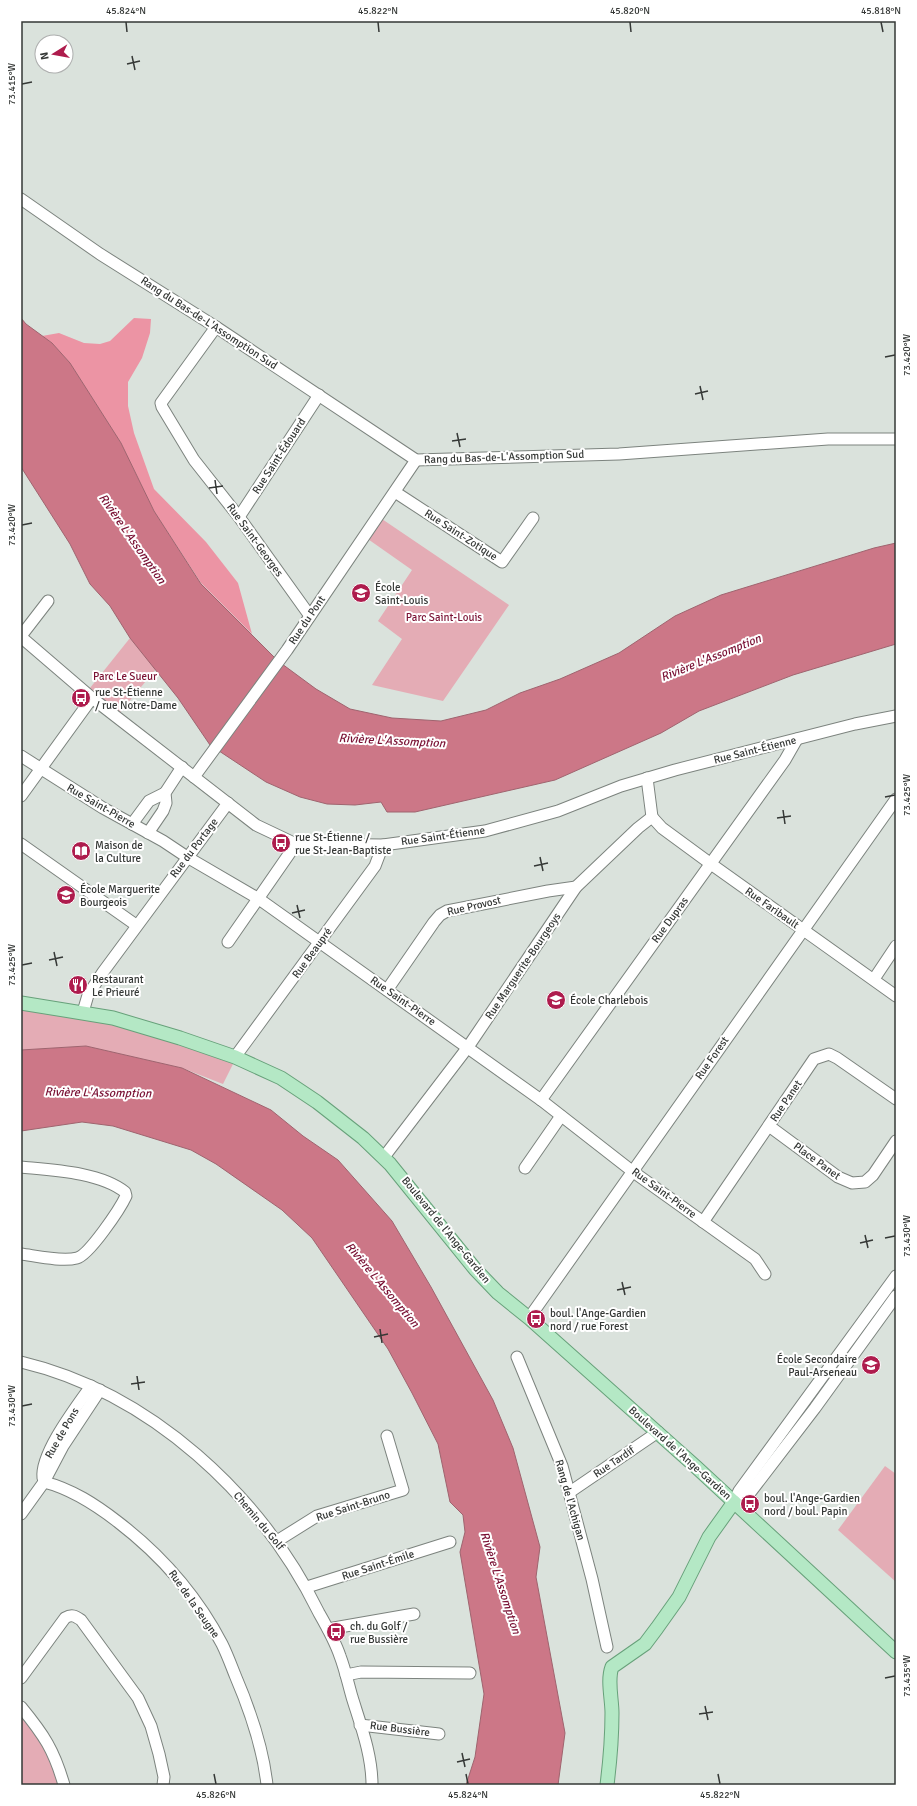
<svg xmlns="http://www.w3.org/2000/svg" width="917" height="1806" font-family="Signika,sans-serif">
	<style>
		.green { fill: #e4acb5 }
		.forest { fill: #ec94a4 }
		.water { fill: #cc7787; stroke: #9f646f }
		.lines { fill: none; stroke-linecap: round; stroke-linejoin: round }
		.minor-casing { stroke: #7c837e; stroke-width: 13 }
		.major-casing { stroke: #67a17a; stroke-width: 15 }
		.minor { stroke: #fff; stroke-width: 11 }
		.major { stroke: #b4e8c5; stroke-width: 13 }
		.ticks { fill: none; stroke: #353836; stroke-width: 1.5 }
		.labels { text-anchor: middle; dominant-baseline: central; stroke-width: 4; stroke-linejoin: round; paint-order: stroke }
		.street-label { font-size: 11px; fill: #353836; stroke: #fff }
		.poi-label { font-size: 11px; fill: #353836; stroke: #fff; text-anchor: start }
		.park-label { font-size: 11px; fill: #7b1335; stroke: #fff }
		.water-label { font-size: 12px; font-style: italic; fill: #791033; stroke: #fff }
		.neatline { fill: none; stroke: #353836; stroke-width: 1.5 }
		.ticks-label { font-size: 10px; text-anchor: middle; fill: #353836 }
	</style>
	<rect width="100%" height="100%" fill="#dae2dc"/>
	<g class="green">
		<polygon points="379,517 509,605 443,701 372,685 402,639 378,621 412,570 365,537"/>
		<polygon points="130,638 156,669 116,717 86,693"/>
		<polygon points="21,1003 83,1012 236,1058 223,1084 182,1068 86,1046 21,1050"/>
		<polygon points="885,1466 896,1474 896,1582 838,1530"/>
		<polygon points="21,1707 64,1785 21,1785"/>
	</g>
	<polygon class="forest" points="134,318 151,319 150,333 142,358 128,382 128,406 134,433 154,489 206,542 238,583 252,634 201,583 154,511 121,443 70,363 52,343 42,336 59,333 84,343 100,344 110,341"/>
	<g class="water">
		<polygon points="21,318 26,324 52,343 70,363 121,443 154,511 201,584 278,661 316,689 350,709 392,718 441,721 486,710 520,693 560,679 619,653 675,616 721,595 874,548 896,543 896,644 793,675 699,711 661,733 555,780 415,812 387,812 381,802 355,805 327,804 300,797 266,782 210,745 178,698 130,638 110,606 90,584 70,544 21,467"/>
		<polygon points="86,1046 182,1068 271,1110 303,1136 338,1160 392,1221 431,1287 493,1400 513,1448 540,1547 536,1577 565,1733 558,1785 466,1785 475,1757 484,1694 460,1552 465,1532 463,1515 450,1502 438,1444 412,1393 388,1349 312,1238 282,1210 216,1164 191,1150 113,1126 82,1122 21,1131 21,1050"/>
	</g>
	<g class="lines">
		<g class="minor-casing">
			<g id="minor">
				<polyline points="21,199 100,254 216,327 416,460 619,454 828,439 896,439"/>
				<polyline points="216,327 161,403 162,407 194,460 239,517 310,616"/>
				<polyline points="395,492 502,562 533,518"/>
				<polyline points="239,517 319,395"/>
				<polyline points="21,636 48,601"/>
				<polyline points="21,637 92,698 256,825 296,844 383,845 485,831 558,811 621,786 675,770 855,724 896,716"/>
				<polyline points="21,756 103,808 163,841 187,857 259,899 541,1100 632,1171 755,1259 765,1274"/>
				<polyline points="194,777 287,650 416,460"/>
				<polyline points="647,778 652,817"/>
				<polyline points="21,796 92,698"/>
				<polyline points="652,817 662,828 711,864 896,996"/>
				<polyline points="132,824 149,801 165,793"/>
				<polyline points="148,833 163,811 166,803 165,793 182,767"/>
				<polyline points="21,844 136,925"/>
				<polyline points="228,942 296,844"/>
				<polyline points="874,979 896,946"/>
				<polyline points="387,990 434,922 440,915 447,911 548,891 576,887"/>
				<polyline points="83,1012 88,995 103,972 228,803"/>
				<polyline points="235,1057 375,866 383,845"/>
				<polyline points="541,1100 785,760 797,739"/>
				<polyline points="769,1126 838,1177 852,1183 865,1182 873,1175 896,1141"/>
				<polyline points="384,1157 468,1047 576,887 638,828 652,817"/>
				<path d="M 21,1167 C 52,1170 100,1172 125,1192 L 126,1196 C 120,1209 89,1255 77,1258 C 62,1262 36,1256 21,1254"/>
				<polyline points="525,1168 561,1116"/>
				<polyline points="703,1222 814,1059 829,1054 837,1058 896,1099"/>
				<polyline points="529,1318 896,799"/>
				<polyline points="517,1357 562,1466 592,1579 607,1647"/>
				<path d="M 21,1362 C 151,1393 261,1495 319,1613 C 327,1627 335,1641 340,1656 C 345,1669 348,1683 352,1697 C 361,1726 372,1755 372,1785"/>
				<path d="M 43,1478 C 40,1454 76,1407 91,1386"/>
				<path d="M 44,1482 C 72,1489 96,1505 118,1522 C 161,1555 197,1596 222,1644 C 227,1654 231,1665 235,1675 C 250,1710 263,1747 267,1785"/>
				<polyline points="570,1492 658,1432"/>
				<polyline points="734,1502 739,1491 896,1276"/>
				<polyline points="734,1502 746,1498 815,1408 896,1296"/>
				<polyline points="21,1514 44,1482 63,1446 100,1390"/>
				<polyline points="277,1541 317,1516 403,1490 387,1436"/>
				<polyline points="307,1587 450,1542"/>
				<polyline points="328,1629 414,1614"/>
				<polyline points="346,1675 361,1672 470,1673"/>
				<path d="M 21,1678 L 65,1618 C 72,1614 75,1616 81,1620 L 138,1698 L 151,1726 L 159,1754 L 164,1777 L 163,1785"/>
				<path d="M 21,1707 C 44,1735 54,1750 64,1785"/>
				<polyline points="360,1725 439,1734"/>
			</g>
		</g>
		<g class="major-casing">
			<g id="major">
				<polyline points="21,1003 113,1018 180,1038 235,1057 281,1078 317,1102 363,1138 390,1164 475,1269 498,1293 529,1318 695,1466 896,1652"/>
				<path d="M 607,1785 C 610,1761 612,1737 612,1713 C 612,1699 607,1680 612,1667 L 645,1644 L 657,1628 L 679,1597 L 709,1537 L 734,1502"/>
			</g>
		</g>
		<use href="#minor" class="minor"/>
		<use href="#major" class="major"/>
	</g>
	<path class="ticks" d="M 126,22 L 127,32M 378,22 L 379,32M 630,22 L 631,32M 881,22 L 883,32M 132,56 L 135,70M 127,64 L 140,61M 22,84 L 32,82M 885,357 L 895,355M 700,386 L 703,400M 695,394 L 708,391M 457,433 L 460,447M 452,441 L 466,439M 215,480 L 217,494M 209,488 L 223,486M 22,525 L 32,523M 885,797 L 895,795M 783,810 L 785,824M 777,818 L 791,816M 540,857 L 543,871M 534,866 L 548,863M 297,905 L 300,918M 292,913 L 305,910M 54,952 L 57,966M 49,960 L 63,957M 22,965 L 32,963M 865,1235 L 868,1248M 885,1238 L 895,1236M 860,1243 L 873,1240M 622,1282 L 625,1295M 617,1290 L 631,1287M 380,1329 L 382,1343M 374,1337 L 388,1334M 137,1376 L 139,1390M 131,1384 L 145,1382M 22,1406 L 32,1404M 885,1678 L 895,1676M 705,1706 L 708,1720M 699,1714 L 713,1712M 462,1753 L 465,1767M 457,1762 L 470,1759M 214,1774 L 216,1784M 466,1774 L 468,1784M 718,1774 L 720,1784"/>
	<defs>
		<g id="school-disc" transform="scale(1)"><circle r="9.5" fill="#ae1c4d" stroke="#fff"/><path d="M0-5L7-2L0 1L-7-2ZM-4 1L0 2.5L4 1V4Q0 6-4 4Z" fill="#fff"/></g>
		<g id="bus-disc" transform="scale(1)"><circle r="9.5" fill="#ae1c4d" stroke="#fff"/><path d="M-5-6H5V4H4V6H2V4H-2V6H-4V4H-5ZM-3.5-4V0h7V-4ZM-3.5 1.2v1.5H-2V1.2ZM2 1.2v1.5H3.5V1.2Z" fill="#fff"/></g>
		<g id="library-disc" transform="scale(1)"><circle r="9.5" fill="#ae1c4d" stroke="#fff"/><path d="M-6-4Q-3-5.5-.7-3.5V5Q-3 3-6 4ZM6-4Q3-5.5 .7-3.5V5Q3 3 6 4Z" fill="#fff"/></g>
		<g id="restaurant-disc" transform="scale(1)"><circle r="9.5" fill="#ae1c4d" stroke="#fff"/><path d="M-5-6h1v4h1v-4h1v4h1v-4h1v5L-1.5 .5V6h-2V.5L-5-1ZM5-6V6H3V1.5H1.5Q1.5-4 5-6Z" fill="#fff"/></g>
	</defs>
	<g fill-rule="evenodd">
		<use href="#school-disc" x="361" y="593"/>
		<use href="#bus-disc" x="81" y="698"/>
		<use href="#bus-disc" x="281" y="843"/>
		<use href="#library-disc" x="81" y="851"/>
		<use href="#school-disc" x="66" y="895"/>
		<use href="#restaurant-disc" x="78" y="985"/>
		<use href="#school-disc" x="556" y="1000"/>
		<use href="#bus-disc" x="536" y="1319"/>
		<use href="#school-disc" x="871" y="1365"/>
		<use href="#bus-disc" x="750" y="1504"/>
		<use href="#bus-disc" x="336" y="1632"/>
	</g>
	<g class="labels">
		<g class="street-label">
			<text transform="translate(209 323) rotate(33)">Rang du Bas-de-L'Assomption Sud</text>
			<text transform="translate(279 456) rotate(-57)">Rue Saint-Édouard</text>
			<text transform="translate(504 457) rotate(-2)">Rang du Bas-de-L'Assomption Sud</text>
			<text transform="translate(461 535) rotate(33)">Rue Saint-Zotique</text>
			<text transform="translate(255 540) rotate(54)">Rue Saint-Georges</text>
			<text transform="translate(307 620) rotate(-56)">Rue du Pont</text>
			<text transform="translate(755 750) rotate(-14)">Rue Saint-Étienne</text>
			<text transform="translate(101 806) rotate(30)">Rue Saint-Pierre</text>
			<text transform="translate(443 836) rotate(-8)">Rue Saint-Étienne</text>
			<text transform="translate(194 848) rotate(-53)">Rue du Portage</text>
			<text transform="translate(474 906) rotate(-13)">Rue Provost</text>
			<text transform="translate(772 908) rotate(35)">Rue Faribault</text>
			<text transform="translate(670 920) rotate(-54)">Rue Dupras</text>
			<text transform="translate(312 953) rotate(-54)">Rue Beaupré</text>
			<text transform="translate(523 966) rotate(-56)">Rue Marguerite-Bourgeoys</text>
			<text transform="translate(403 1001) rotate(35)">Rue Saint-Pierre</text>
			<text transform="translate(712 1058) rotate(-55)">Rue Forest</text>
			<text transform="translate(786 1101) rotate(-56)">Rue Panet</text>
			<text transform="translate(817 1161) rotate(36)">Place Panet</text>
			<text transform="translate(664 1193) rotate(36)">Rue Saint-Pierre</text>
			<text transform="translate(446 1230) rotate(51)">Boulevard de l'Ange-Gardien</text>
			<text transform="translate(62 1433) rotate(-60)">Rue de Pons</text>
			<text transform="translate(680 1453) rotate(42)">Boulevard de l'Ange-Gardien</text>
			<text transform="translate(614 1462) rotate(-34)">Rue Tardif</text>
			<text transform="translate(570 1500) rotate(74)">Rang de l'Achigan</text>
			<text transform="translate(353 1506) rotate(-18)">Rue Saint-Bruno</text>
			<text transform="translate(259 1521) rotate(50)">Chemin du Golf</text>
			<text transform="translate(378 1565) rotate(-18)">Rue Saint-Émile</text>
			<text transform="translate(194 1604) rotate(55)">Rue de la Seugne</text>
			<text transform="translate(400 1729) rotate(7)">Rue Bussière</text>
		</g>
		<g class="poi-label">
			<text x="375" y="587">École<tspan x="375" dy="13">Saint-Louis</tspan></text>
			<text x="95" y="692">rue St-Étienne<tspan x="95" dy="13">/ rue Notre-Dame</tspan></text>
			<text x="295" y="837">rue St-Étienne /<tspan x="295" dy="13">rue St-Jean-Baptiste</tspan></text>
			<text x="95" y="845">Maison de<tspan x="95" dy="13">la Culture</tspan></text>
			<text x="80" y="889">École Marguerite<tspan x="80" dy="13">Bourgeois</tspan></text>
			<text x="92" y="979">Restaurant<tspan x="92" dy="13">Le Prieuré</tspan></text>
			<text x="570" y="1000">École Charlebois</text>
			<text x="550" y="1313">boul. l'Ange-Gardien<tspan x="550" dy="13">nord / rue Forest</tspan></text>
			<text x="857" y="1359" text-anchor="end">École Secondaire<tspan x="857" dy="13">Paul-Arseneau</tspan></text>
			<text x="764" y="1498">boul. l'Ange-Gardien<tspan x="764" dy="13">nord / boul. Papin</tspan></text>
			<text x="350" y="1626">ch. du Golf /<tspan x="350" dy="13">rue Bussière</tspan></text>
		</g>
		<g class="park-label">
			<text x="444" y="617">Parc Saint-Louis</text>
			<text x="125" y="676">Parc Le Sueur</text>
		</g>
		<g class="water-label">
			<text transform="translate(132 539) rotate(55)">Rivière L'Assomption</text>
			<text transform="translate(711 658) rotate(-22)">Rivière L'Assomption</text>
			<text transform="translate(392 741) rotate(3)">Rivière L'Assomption</text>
			<text transform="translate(98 1093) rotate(1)">Rivière L'Assomption</text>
			<text transform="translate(382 1285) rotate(50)">Rivière L'Assomption</text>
			<text transform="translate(500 1583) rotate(72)">Rivière L'Assomption</text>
		</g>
	</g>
	<rect width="917" height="1806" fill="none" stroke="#ffffff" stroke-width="44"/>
	<g transform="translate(54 54) rotate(259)"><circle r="19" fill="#ffffff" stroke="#aeafaf"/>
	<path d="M0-3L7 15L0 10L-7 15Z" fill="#ae1c4d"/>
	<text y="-6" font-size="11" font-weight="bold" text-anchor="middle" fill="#353836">N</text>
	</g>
	<rect x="22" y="22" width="873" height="1762" class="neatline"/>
	<g class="ticks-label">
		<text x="126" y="14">45.824°N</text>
		<text x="378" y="14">45.822°N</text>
		<text x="630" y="14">45.820°N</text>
		<text x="881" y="14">45.818°N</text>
		<text transform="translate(11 84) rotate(-90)" y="4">73.415°W</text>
		<text transform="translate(906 355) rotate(-90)" y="4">73.420°W</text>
		<text transform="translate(11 525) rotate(-90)" y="4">73.420°W</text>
		<text transform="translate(906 795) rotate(-90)" y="4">73.425°W</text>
		<text transform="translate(11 965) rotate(-90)" y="4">73.425°W</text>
		<text transform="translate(906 1236) rotate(-90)" y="4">73.430°W</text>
		<text transform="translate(11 1406) rotate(-90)" y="4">73.430°W</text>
		<text transform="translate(906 1676) rotate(-90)" y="4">73.435°W</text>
		<text x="216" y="1798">45.826°N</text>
		<text x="468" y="1798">45.824°N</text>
		<text x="720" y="1798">45.822°N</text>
	</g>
</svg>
